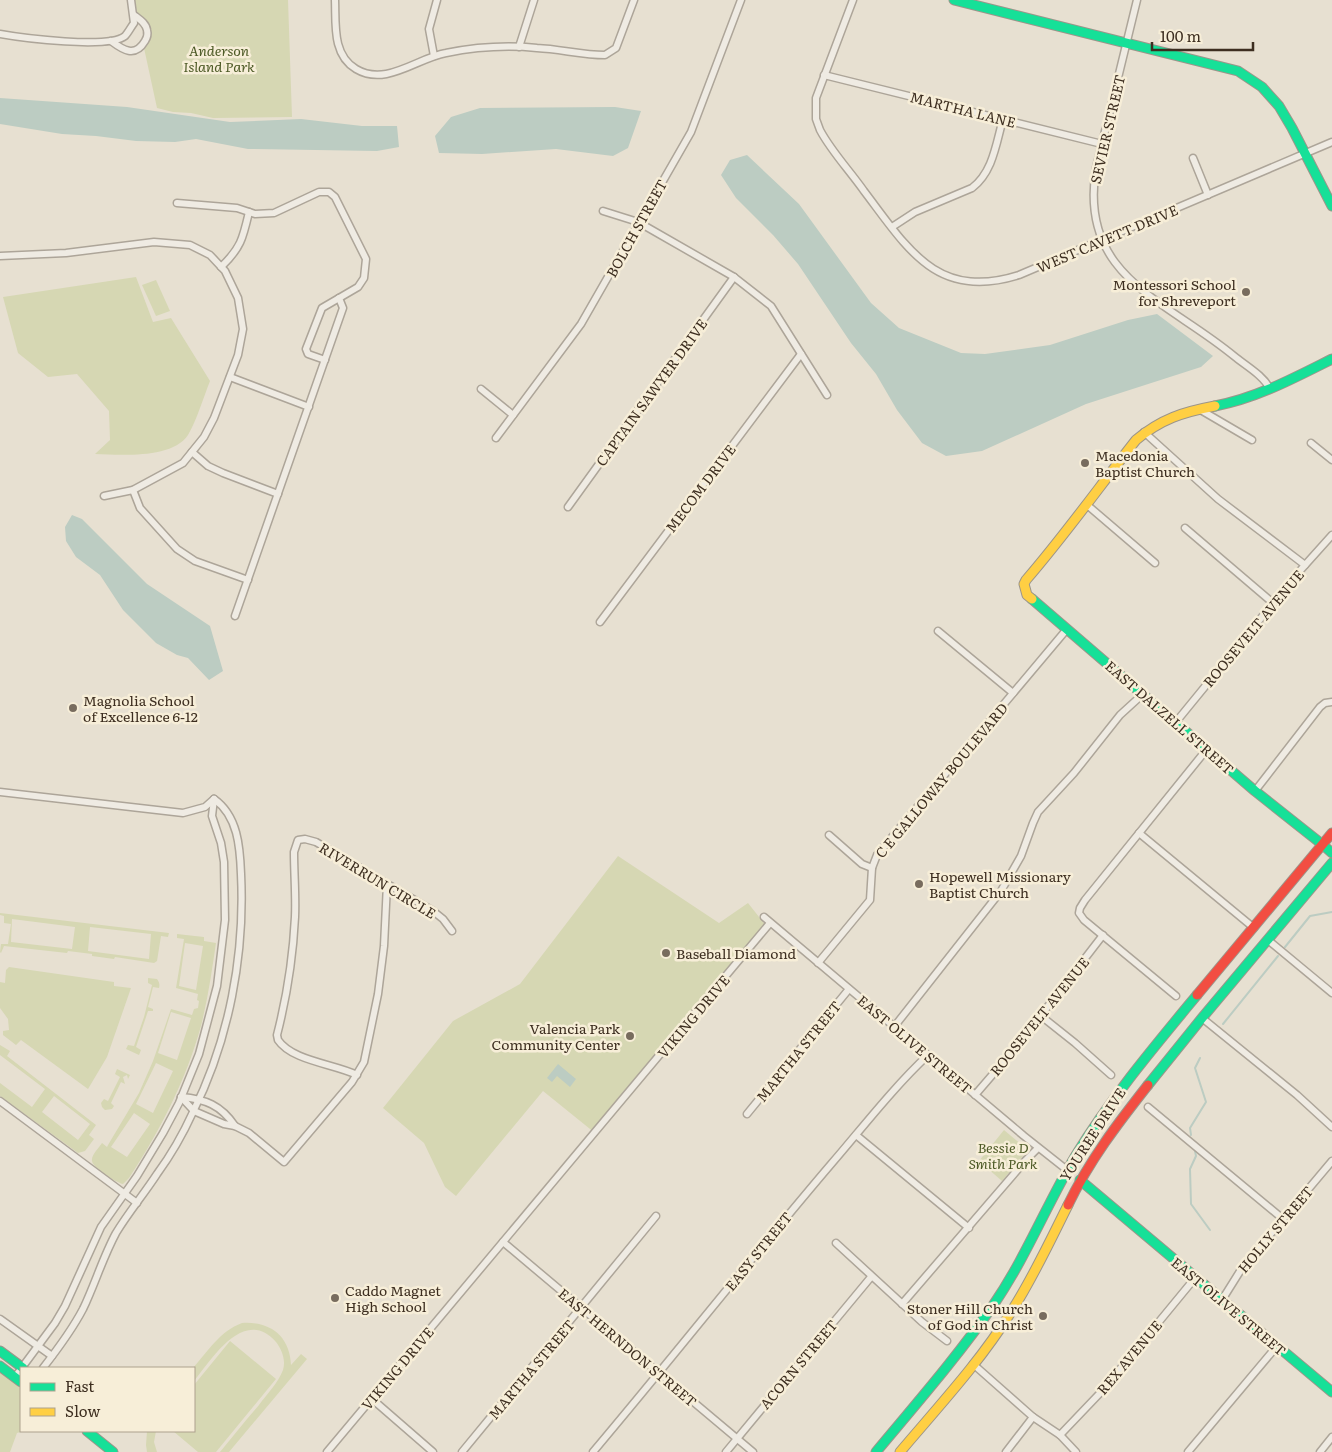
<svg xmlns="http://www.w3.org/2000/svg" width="1332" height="1452" font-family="Literata,serif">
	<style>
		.green { fill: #d6d7b3; fill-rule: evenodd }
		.water { fill: #bcccc2 }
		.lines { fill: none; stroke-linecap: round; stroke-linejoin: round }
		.stream { stroke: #bcccc2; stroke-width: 2 }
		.street-casing { stroke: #ada599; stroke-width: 9 }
		.fast-casing { stroke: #9c958a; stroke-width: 11 }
		.slow-casing { stroke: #9c958a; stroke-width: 11 }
		.jam-casing { stroke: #9c958a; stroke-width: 11 }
		.street { stroke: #efebe3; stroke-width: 6 }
		.fast { stroke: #16e098; stroke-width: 9 }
		.slow { stroke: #ffcf43; stroke-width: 9 }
		.jam { stroke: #f24e42; stroke-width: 9 }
		.poi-dot { fill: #786c5e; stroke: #f7eed8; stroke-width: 2 }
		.labels { text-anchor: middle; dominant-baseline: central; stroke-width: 5; stroke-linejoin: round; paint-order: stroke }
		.park-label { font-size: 14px; font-style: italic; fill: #4d5a26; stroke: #f7eed8 }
		.street-label { font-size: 14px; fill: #3d2e20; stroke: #f7eed8 }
		.poi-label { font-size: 14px; fill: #3d2e20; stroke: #f7eed8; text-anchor: start }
	</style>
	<rect width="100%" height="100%" fill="#e7e0d1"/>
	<g class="green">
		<polygon points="134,0 288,0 292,117 213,118 191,113 173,112 157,108 144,48 150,37 137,14"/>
		<path d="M 136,277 L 153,322 L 171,318 L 210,381 C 204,396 196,422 188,435 C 172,459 121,455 95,454 L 110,440 L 109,411 L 77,374 L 48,377 L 18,353 L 3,297 Z"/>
		<polygon points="156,280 170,311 156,316 142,285"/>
		<polygon points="618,856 719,923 748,903 767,927 595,1133 543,1091 456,1196 445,1187 424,1143 383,1108 453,1021 520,984"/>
		<path d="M 0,913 L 169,933 L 168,937 L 161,936 L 157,961 L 154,963 L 115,957 L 114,959 L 92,956 L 92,954 L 68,951 L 67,953 L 4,946 L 1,953 L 0,952 L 1,944 L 8,944 L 11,924 L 4,923 L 4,916 L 0,915 ZM 12,919 L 75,927 L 72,949 L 11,942 ZM 90,927 L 151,934 L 149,959 L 88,951 Z"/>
		<path d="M 177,934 L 204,937 L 204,941 L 216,943 C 212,970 208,998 201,1026 C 186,1080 160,1131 129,1178 L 123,1184 C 117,1183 93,1168 92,1161 C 91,1155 99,1148 102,1143 L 107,1147 L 108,1145 L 139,1093 L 153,1061 L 171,1009 L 192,1015 L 194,1009 L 198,1008 L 199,1001 L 197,1000 L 198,994 L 176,988 L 184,939 L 177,938 ZM 185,943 L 203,946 L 196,990 L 179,986 ZM 171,1012 L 191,1018 L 177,1060 L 158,1053 ZM 156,1063 L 173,1071 L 153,1113 L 136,1104 ZM 134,1113 L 150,1124 L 127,1157 L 111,1147 Z"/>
		<polygon points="9,967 114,982 114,986 131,988 107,1057 88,1089 21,1040 16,1045 3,1035 3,1031 9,1030 8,1019 0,1008 0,982 5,983 6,970"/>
		<path d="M 148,978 L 157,979 C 159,982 160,984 159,988 L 153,987 L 148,1007 L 153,1009 L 153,1011 L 148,1011 L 136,1047 L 141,1050 L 139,1055 L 126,1049 L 128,1045 L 134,1046 L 144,1017 L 152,985 L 148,983 Z"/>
		<path d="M 0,1045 L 10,1051 L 7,1056 L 96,1125 L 89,1135 L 94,1139 L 85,1151 L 78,1153 L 0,1096 L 0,1083 L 32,1107 L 45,1089 L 0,1055 ZM 54,1096 L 90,1124 L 78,1140 L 42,1112 Z"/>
		<polygon points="117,1069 130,1075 128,1079 127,1075 123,1077 125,1084 121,1082 111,1103 114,1106 112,1109 105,1110 102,1107 101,1103 104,1099 108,1101 120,1077 115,1074"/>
		<polygon points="1004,1130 1028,1150 1002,1181 979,1161"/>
		<path d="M 242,1323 C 270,1321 290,1336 291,1365 L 301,1354 L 307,1359 L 229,1452 L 220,1452 C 233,1436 246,1420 259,1405 C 267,1394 278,1383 283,1370 C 286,1360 282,1350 276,1342 C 244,1306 212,1359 194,1381 L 193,1368 C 208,1351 220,1331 242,1323 Z"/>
		<polygon points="230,1341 276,1379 216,1452 198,1452 173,1431 194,1431 194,1385"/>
		<polygon points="0,1370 21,1386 21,1431 24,1431 17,1433 10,1452 0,1452"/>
		<polygon points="147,1431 156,1431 154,1442 157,1452 147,1452 146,1445"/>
	</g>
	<g class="water">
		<polygon points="0,98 127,107 230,122 301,119 362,126 397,126 399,147 377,151 248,149 196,139 175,142 136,141 96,136 62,134 0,124"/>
		<polygon points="615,107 641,111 628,148 613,156 556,149 482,154 439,153 435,136 451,117 480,108"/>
		<polygon points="747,155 799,204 871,303 899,328 961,353 985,354 1050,345 1128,320 1157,314 1213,356 1201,367 1086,404 982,451 946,456 922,443 897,410 876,374 851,343 798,264 773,235 736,198 721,175 730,160"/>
		<polygon points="72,515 82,519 147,584 210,626 223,671 209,680 188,658 177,655 156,643 123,610 100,575 76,557 66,541 65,527"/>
		<polygon points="558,1064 576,1079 570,1087 557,1076 552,1082 547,1078"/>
	</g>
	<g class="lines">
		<g class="stream">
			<polyline points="1285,947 1310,916 1332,912"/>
			<polyline points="1223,1024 1278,956"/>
			<polyline points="1191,1135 1190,1128 1206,1102 1195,1068 1200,1058"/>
			<polyline points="1195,1151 1196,1156 1190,1169 1191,1204 1210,1230"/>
		</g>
		<g class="street-casing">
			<g id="street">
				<path d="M 335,0 C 336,24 332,55 356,69 C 386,87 417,58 446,53 C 476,47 507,45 537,48 C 560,49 582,55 605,55 L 616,48 L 634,0"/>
				<path d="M 853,0 L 816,98 L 816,119 L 820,130 C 831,151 850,171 864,191 C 908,249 937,301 1019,275 L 1332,142"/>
				<path d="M 1137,0 L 1096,168 C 1078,277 1165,299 1234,356 C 1246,366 1263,375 1270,389"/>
				<path d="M 0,34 C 22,38 109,49 125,36 C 128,33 131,27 134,23 L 131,0"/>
				<path d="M 111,41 C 123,50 135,58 145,41 C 147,38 148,34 147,30 C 146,23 139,19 134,15"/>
				<polyline points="519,47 534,0"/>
				<polyline points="434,56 429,29 437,0"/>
				<polyline points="824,75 1102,144"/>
				<polyline points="1193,158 1208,195"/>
				<polyline points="177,203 237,208 255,214 274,213 319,192 329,192 335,197 366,259 364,278 358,287 322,308 306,349 308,354 325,360"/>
				<polyline points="603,211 638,222 734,277 771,306 827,395"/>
				<path d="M 892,227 L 915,212 L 972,188 C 993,172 996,144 1003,119"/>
				<polyline points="0,256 66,253 154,242 190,245 210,255 225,271 238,298 243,329 238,355 214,418 204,437 183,463 133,490 104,496"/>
				<path d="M 221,267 C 241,248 243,238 249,212"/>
				<polyline points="230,377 309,407"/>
				<polyline points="481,389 513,415"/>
				<polyline points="1199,409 1252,440"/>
				<polyline points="1144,432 1218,499 1305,565"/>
				<polyline points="496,438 581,324 691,132 741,0"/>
				<polyline points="1311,443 1332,460"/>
				<polyline points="192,452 208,466 223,473 278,494"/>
				<polyline points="133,490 140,508 177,549 195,561 248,580"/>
				<polyline points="1086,504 1155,563"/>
				<polyline points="568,507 734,277"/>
				<polyline points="1185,528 1273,603"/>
				<polyline points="235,616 343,308 339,298"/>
				<polyline points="600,622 801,354"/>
				<polyline points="938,631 1013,693"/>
				<polyline points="1176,722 1297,574 1332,535"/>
				<polyline points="1255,791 1320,707 1325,703 1332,702"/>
				<polyline points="0,792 183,813 205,807 214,799"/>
				<polyline points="1139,833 1254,928"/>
				<polyline points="829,835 862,864 872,868"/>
				<polyline points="764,917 1024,1136 1067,1170"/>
				<polyline points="1268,940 1332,993"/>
				<polyline points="818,963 870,900 872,868 877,855 1067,629"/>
				<polyline points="1176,996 1084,920 1079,913 1080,908 1085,900 1207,749"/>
				<polyline points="1041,1016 1075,1043 1111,1075"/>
				<polyline points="1202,1018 1297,1095 1332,1127"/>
				<polyline points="894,1027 1001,891 1021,856 1033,823 1038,812 1074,773 1120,715 1143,694"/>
				<path d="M 357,1075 C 335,1064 292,1061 278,1040 L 277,1035 C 287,996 293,957 295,917 C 296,896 294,874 294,852 L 298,840 L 305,839 L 316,842 L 433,911 L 443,919 L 452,931"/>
				<polyline points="975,1095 1018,1045 1103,935"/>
				<polyline points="181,1097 194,1111 224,1124 235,1126 249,1133 284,1162 352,1082 364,1062 378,994 384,946 387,884"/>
				<path d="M 181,1097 C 205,1099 221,1105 235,1126"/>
				<polyline points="0,1101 137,1203"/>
				<polyline points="1148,1107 1283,1219"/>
				<polyline points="747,1114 849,989"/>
				<polyline points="856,1135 969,1228"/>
				<polyline points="503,1242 753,1452"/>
				<polyline points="836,1243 922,1322 947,1341"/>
				<polyline points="1222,1300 1242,1268 1332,1161"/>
				<polyline points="902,1304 1026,1160 1038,1148"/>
				<polyline points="0,1319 52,1356"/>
				<polyline points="973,1364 1033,1417 1060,1435 1076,1452"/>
				<path d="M 43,1368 C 57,1350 72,1330 83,1309 C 95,1284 103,1257 116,1233 C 128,1213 144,1194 157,1174 C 171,1155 183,1134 193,1112 C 229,1040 245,955 241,874 C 240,847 238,816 214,799"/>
				<polyline points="15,1377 55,1323 65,1306 101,1227 137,1176 163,1133 179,1103 199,1054 217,986 225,920 224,862 221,843 212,816 214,799"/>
				<polyline points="372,1399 433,1452"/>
				<polyline points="1060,1435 1102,1391 1195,1278"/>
				<polyline points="327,1452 770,923"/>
				<polyline points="462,1452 656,1216"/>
				<path d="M 593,1452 C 674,1356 751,1258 832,1163 C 863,1127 893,1088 928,1055"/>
				<polyline points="726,1452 871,1277"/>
				<polyline points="1006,1452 1033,1417"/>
				<polyline points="1188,1452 1277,1346"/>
				<polyline points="1320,1452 1332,1437"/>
			</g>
		</g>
		<g class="fast-casing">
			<g id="fast">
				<polyline points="954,0 1238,71 1262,87 1279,106 1292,128 1332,206"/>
				<path d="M 1215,406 C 1257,398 1294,378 1332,359"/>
				<polyline points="1032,599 1255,791 1323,845"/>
				<polyline points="1323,845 1332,853"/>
				<polyline points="1148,1085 1202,1018 1332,863"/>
				<polyline points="1080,1180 1332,1392"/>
				<polyline points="0,1351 23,1368"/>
				<polyline points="0,1366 21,1382"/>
				<polyline points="87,1431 113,1452"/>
				<path d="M 876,1452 C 916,1404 958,1356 994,1304 C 1026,1257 1047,1204 1076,1155 C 1111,1098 1154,1047 1197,995"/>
			</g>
		</g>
		<g class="slow-casing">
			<g id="slow">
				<path d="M 1032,599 L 1027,595 L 1024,584 L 1026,580 C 1065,535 1099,487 1136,440 C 1161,419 1183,412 1215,406"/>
				<path d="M 900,1452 C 938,1407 980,1362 1011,1312 C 1033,1278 1050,1241 1068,1205"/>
			</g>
		</g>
		<g class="jam-casing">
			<g id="jam">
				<polyline points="1197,995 1332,833"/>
				<path d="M 1068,1205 C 1089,1161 1118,1123 1148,1085"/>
			</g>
		</g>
		<use href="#street" class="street"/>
		<use href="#fast" class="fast"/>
		<use href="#slow" class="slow"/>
		<use href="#jam" class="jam"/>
	</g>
	<g class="poi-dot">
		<circle cx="1246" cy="292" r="5"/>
		<circle cx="1085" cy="463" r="5"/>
		<circle cx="73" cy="708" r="5"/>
		<circle cx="919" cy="884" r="5"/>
		<circle cx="666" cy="953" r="5"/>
		<circle cx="630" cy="1036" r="5"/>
		<circle cx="335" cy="1298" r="5"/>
		<circle cx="1043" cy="1316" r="5"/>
	</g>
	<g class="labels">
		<g class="park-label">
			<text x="219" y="50">Anderson<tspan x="219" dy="16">Island Park</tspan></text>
			<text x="1003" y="1147">Bessie D<tspan x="1003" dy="16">Smith Park</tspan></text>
		</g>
		<g class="street-label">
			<text transform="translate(963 109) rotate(14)">MARTHA LANE</text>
			<text transform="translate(1107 129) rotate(-77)">SEVIER STREET</text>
			<text transform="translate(636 228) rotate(-61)">BOLCH STREET</text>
			<text transform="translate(1107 238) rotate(-23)">WEST CAVETT DRIVE</text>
			<text transform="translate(651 392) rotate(-54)">CAPTAIN SAWYER DRIVE</text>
			<text transform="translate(700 488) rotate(-53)">MECOM DRIVE</text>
			<text transform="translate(1253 628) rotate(-50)">ROOSEVELT AVENUE</text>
			<text transform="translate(1170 717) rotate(41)">EAST DALZELL STREET</text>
			<text transform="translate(941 780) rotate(-50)">C E GALLOWAY BOULEVARD</text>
			<text transform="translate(378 880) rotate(31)">RIVERRUN CIRCLE</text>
			<text transform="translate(693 1016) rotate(-50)">VIKING DRIVE</text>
			<text transform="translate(1039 1016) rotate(-51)">ROOSEVELT AVENUE</text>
			<text transform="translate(915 1044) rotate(40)">EAST OLIVE STREET</text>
			<text transform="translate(798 1051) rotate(-51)">MARTHA STREET</text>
			<text transform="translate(1092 1134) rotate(-57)">YOUREE DRIVE</text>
			<text transform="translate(1275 1229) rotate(-50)">HOLLY STREET</text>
			<text transform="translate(758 1251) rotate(-51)">EASY STREET</text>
			<text transform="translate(1229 1306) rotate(40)">EAST OLIVE STREET</text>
			<text transform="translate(628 1347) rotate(40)">EAST HERNDON STREET</text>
			<text transform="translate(1129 1357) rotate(-50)">REX AVENUE</text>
			<text transform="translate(798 1364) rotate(-50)">ACORN STREET</text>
			<text transform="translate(397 1368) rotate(-50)">VIKING DRIVE</text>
			<text transform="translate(531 1369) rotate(-50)">MARTHA STREET</text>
		</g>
		<g class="poi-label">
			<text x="1236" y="284" text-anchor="end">Montessori School<tspan x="1236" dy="16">for Shreveport</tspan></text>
			<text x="1095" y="455">Macedonia<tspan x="1095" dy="16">Baptist Church</tspan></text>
			<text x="83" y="700">Magnolia School<tspan x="83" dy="16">of Excellence 6-12</tspan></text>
			<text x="929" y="876">Hopewell Missionary<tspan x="929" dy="16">Baptist Church</tspan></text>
			<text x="676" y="953">Baseball Diamond</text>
			<text x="620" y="1028" text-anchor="end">Valencia Park<tspan x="620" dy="16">Community Center</tspan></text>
			<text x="345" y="1290">Caddo Magnet<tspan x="345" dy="16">High School</tspan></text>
			<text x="1033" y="1308" text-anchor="end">Stoner Hill Church<tspan x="1033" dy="16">of God in Christ</tspan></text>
		</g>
	</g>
	<rect x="20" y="1367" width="175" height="65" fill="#f7eed8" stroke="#ada18e"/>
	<rect x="30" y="1383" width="25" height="8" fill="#16e098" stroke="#ada18e"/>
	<text x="65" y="1392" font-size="15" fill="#3d2e20">Fast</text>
	<rect x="30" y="1408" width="25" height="8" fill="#ffcf43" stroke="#ada18e"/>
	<text x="65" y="1417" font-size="15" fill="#3d2e20">Slow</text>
	<path d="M1152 42v8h101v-8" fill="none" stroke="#3d2e20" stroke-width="2.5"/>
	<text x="1160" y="42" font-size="15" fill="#3d2e20" stroke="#f7eed8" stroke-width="4" paint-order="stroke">100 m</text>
</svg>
